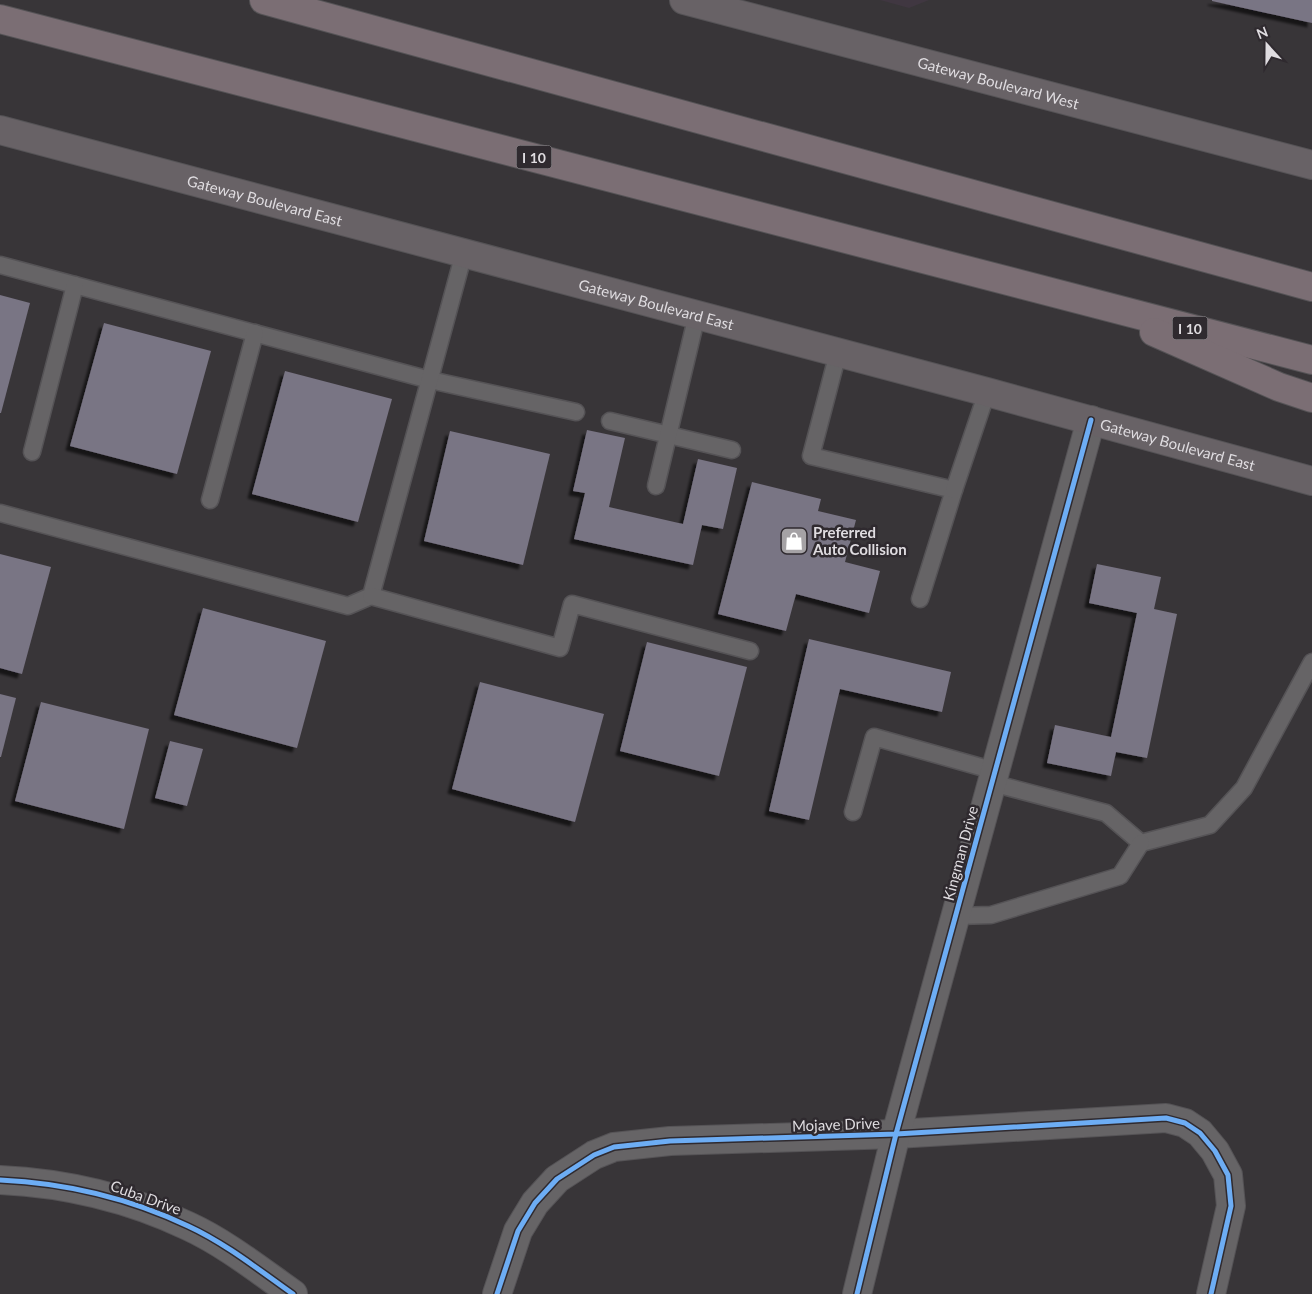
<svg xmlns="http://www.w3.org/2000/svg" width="1312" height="1294" font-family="Lato,sans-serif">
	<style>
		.built { fill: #403741 }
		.building { fill: #797484; filter: url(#shadow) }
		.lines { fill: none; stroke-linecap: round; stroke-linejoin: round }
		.service-casing { stroke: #555356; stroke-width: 19 }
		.minor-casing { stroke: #555356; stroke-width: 30 }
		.tertiary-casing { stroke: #555356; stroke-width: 30 }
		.secondary-casing { stroke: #555356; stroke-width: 30 }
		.motorway-casing { stroke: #555356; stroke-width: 30 }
		.service { stroke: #666466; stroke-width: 16 }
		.minor { stroke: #666466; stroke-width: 28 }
		.tertiary { stroke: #666466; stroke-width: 28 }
		.secondary { stroke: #686266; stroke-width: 28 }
		.motorway { stroke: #7b6e74; stroke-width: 28 }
		.cycleway-casing { stroke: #2f2a2f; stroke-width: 8 }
		.cycleway { stroke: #6dadf4; stroke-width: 5 }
		.labels { text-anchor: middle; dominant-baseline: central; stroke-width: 5; stroke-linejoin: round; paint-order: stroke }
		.shield { fill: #2f2a2f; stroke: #aaa7ab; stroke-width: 1 }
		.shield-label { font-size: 14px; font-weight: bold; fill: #dfdce0 }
		.street-label { font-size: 15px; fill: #dfdce0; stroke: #2f2a2f }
		.poi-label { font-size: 15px; font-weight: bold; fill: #dfdce0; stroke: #2f2a2f; text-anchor: start }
	</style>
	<defs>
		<filter id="shadow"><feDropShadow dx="-4.5" dy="4.5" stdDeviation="1" flood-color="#0009"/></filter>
	</defs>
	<rect width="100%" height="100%" fill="#383538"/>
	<polygon class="built" points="880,0 929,0 909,8"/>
	<g class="building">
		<polygon points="1312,0 1312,23 1212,1 1212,0"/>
		<polygon points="0,295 30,303 1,413 0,413"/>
		<polygon points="104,323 211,351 177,474 70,446"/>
		<polygon points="285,371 392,399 358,522 252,494"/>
		<polygon points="587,430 625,438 609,507 683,524 698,459 737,468 723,529 702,525 693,565 574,539 585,493 573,491"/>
		<polygon points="450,431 550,454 523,565 424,541"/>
		<polygon points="752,482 821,499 818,511 856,520 845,562 880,571 869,613 796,594 786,631 718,614"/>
		<polygon points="0,554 51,567 22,674 0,668"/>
		<polygon points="1097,564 1161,577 1154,609 1177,614 1147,758 1116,752 1111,776 1047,763 1055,725 1111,737 1137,613 1089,603"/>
		<polygon points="203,608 326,641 297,748 174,715"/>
		<polygon points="809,639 951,672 942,712 840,689 809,820 769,811"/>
		<polygon points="647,642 747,667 719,776 620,751"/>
		<polygon points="480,682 604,714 575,822 452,789"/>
		<polygon points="0,694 16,698 1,757 0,757"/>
		<polygon points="41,702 149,729 124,829 15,801"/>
		<polygon points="170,741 203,749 187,806 155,798"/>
	</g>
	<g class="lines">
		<g class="service-casing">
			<g id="service">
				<polyline points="0,265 430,380 576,412"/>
				<polyline points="838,353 811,456 954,490 920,599"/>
				<polyline points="610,421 732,450"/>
				<polyline points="32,452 75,285"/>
				<polyline points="656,486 697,315"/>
				<polyline points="954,490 987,392"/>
				<polyline points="210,500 255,333"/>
				<polyline points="0,513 348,606 371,596 464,253"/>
				<polyline points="371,596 560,648 572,604 750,651"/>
				<polyline points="992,783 1106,813 1141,843 1210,825 1244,788 1312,662"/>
				<polyline points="853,812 874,737 995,771"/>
				<polyline points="956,916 991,915 1120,876 1141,843"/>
			</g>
		</g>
		<g class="minor-casing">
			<g id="minor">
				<polyline points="497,1294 518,1231 535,1203 557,1179 594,1155 614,1147 670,1141 896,1134 1166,1118 1185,1123 1200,1133 1215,1151 1228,1175 1231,1206 1211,1294"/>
				<polyline points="857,1294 896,1134 1091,420"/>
			</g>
		</g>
		<g class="tertiary-casing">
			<path id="tertiary" d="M 0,1180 C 65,1183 129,1198 188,1226 C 225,1243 259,1270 293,1294"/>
		</g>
		<g class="secondary-casing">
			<g id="secondary">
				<path id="s1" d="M 684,0 L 1312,165"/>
				<path id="s2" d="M 0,130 L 987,392 L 1312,481"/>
			</g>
		</g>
		<g class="motorway-casing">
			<g id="motorway">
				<polyline points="264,0 1312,287"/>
				<polyline points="0,19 1312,360"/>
				<polyline points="1154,332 1279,387 1312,398"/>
			</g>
		</g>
		<use href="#service" class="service"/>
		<use href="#minor" class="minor"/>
		<use href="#tertiary" class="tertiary"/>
		<use href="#secondary" class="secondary"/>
		<use href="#motorway" class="motorway"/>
		<g class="cycleway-casing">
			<g id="cycleway">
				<path d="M 0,1180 C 65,1183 129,1198 188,1226 C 225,1243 259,1270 293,1294"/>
				<polyline points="497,1294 518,1231 535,1203 557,1179 594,1155 614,1147 670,1141 896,1134 1166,1118 1185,1123 1200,1133 1215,1151 1228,1175 1231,1206 1211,1294"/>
				<polyline points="857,1294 896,1134 1091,420"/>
			</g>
		</g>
		<use href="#cycleway" class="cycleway"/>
	</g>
	<defs>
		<g id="shop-square" transform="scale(1.4375)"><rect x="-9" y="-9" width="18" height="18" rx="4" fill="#a5a2a5" stroke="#2f2a2f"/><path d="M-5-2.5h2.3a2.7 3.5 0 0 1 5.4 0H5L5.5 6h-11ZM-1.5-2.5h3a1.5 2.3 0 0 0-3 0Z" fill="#fff"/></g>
	</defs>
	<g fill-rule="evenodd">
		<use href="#shop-square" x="794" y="541"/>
	</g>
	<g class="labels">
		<g class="shield">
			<rect x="516.5" y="145.5" width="35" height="23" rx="4"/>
			<rect x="1172.5" y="316.5" width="35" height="23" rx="4"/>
		</g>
		<g class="shield-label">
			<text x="534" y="157">I 10</text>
			<text x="1190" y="328">I 10</text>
		</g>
		<g class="street-label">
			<text stroke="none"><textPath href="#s1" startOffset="325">Gateway Boulevard West</textPath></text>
			<text stroke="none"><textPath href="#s2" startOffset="274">Gateway Boulevard East</textPath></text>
			<text stroke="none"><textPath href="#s2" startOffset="679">Gateway Boulevard East</textPath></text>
			<text stroke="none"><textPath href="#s2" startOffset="1219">Gateway Boulevard East</textPath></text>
			<text transform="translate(960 853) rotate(-75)">Kingman Drive</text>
			<text transform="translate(836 1124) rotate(-2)">Mojave Drive</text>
			<text transform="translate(146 1197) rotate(20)">Cuba Drive</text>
		</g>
		<g class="poi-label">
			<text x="813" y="532">Preferred<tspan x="813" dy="17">Auto Collision</tspan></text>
		</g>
	</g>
	<g transform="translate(1267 45) rotate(339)" stroke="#2f2a2f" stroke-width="4" paint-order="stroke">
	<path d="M0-4L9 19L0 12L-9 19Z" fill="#dfdce0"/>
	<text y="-8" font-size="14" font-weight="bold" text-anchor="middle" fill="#dfdce0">N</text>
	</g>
</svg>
